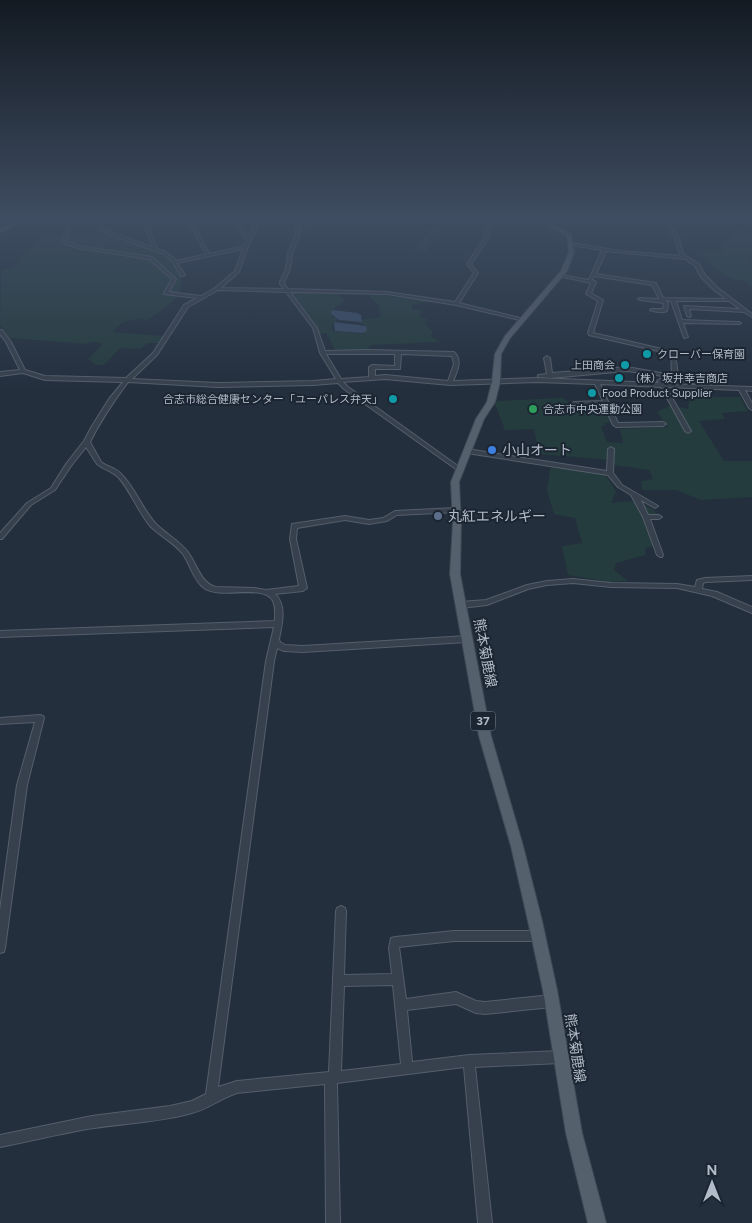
<svg xmlns="http://www.w3.org/2000/svg" width="752" height="1223" font-family="Figtree,'Noto Sans JP',sans-serif">
	<style>
		.green { fill: #253c3e }
		.water { fill: #384d67 }
		.lines { fill: none; stroke-linecap: round; stroke-linejoin: round }
		.minor-casing { stroke: #555e6b; stroke-width: 2 }
		.major-casing { stroke: #404a56; stroke-width: 2 }
		.minor { fill: #37414d; fill-rule: evenodd }
		.major { fill: #55606d; fill-rule: evenodd }
		.culture-dot { fill: #0f9aa8; stroke: #1c2632; stroke-width: 2 }
		.leisure-dot { fill: #2e9e5b; stroke: #1c2632; stroke-width: 2 }
		.shop-dot { fill: #3f7fe0; stroke: #1c2632; stroke-width: 2 }
		.service-dot { fill: #5c6f8a; stroke: #1c2632; stroke-width: 2 }
		.labels { text-anchor: middle; dominant-baseline: central; stroke-width: 4; stroke-linejoin: round; paint-order: stroke }
		.far-poi-label { font-size: 11px; fill: #b2bbc8; stroke: #1c2632; text-anchor: start }
		.shield { fill: #1c2632; stroke: #858e9b; stroke-width: 1 }
		.shield-label { font-size: 12px; font-weight: bold; fill: #b2bbc8 }
		.poi-label { font-size: 14px; fill: #b2bbc8; stroke: #1c2632; text-anchor: start }
		.street-label { font-size: 14px; fill: #b2bbc8; stroke: #1c2632 }
	</style>
	<rect width="100%" height="100%" fill="#232f3d"/>
	<g class="green">
		<polygon points="439,219 452,219 429,238 429,250 426,252 415,250"/>
		<path d="M 735,230 L 752,234 L 752,254 L 749,258 L 752,260 L 752,288 C 747,277 736,283 728,277 C 719,272 705,261 702,252 L 721,252 L 724,241 L 730,238 L 731,235 L 736,234 Z"/>
		<path d="M 103,232 L 164,254 C 171,258 173,262 177,269 C 192,293 165,309 147,320 C 133,318 121,320 113,332 L 164,336 L 162,343 L 148,343 L 140,349 L 120,348 L 104,365 L 96,365 L 88,359 L 101,346 L 99,342 L 90,342 L 88,344 L 10,338 L 0,325 L 1,271 L 20,264 L 18,263 L 23,255 L 43,236 Z"/>
		<polygon points="294,293 337,294 345,301 332,310 332,317 338,319 332,324 332,331 363,334 365,325 358,323 360,320 381,317 379,306 369,296 371,294 425,300 429,302 412,305 412,309 422,310 419,317 427,318 425,324 433,332 431,336 440,342 372,345 366,350 336,351 326,333 320,334 312,319 291,294"/>
		<polygon points="690,397 740,397 748,411 722,413 725,419 699,421 724,461 752,461 752,497 701,500 676,490 642,490 641,481 653,479 649,470 614,465 610,460 539,454 534,429 505,430 495,404 498,401 563,398 579,411 608,410 613,422 605,423 606,425 601,426 607,442 623,443 620,429 668,427 657,412 671,405 688,409"/>
		<path d="M 573,465 L 602,470 L 616,491 L 611,503 C 633,500 643,500 659,515 L 646,517 L 660,544 L 645,548 L 645,555 L 616,563 L 614,570 L 628,581 L 610,582 L 568,575 L 562,546 L 582,543 L 575,518 L 554,514 L 547,490 L 550,469 L 555,466 Z"/>
	</g>
	<g class="water">
		<polygon points="332,310 357,313 361,315 362,322 339,320 331,314"/>
		<polygon points="334,322 366,326 367,331 362,333 335,331"/>
	</g>
	<g class="lines">
		<g class="minor-casing">
			<g id="minor">
				<path d="M 70,219 L 74,219 L 65,241 L 79,246 L 152,257 L 176,279 L 169,292 L 201,296 L 215,288 L 235,271 L 243,249 L 177,263 L 185,275 L 183,276 L 181,276 L 172,261 L 164,254 L 105,233 L 99,229 L 96,219 L 100,219 L 103,228 L 107,231 L 152,247 L 142,219 L 146,219 L 157,249 L 166,252 L 177,261 L 206,254 L 187,219 L 191,219 L 209,254 L 244,246 L 247,241 L 233,219 L 237,219 L 248,237 L 253,228 L 251,219 L 255,219 L 257,228 L 248,247 L 239,272 L 221,288 L 284,289 L 280,284 L 280,282 L 286,269 L 288,253 L 296,234 L 295,219 L 299,219 L 300,224 L 329,219 L 338,219 L 300,226 L 299,237 L 292,253 L 290,269 L 284,282 L 284,284 L 288,289 L 387,292 L 455,302 L 474,273 L 467,264 L 485,237 L 485,232 L 491,221 L 489,219 L 493,219 L 495,221 L 489,232 L 489,237 L 471,264 L 478,273 L 459,303 L 524,319 L 524,321 L 456,305 L 387,294 L 290,292 L 317,328 L 325,351 L 367,350 L 454,352 C 463,360 457,372 453,381 L 537,378 L 659,383 L 657,381 L 660,379 L 662,380 L 664,384 L 752,387 L 752,391 L 745,390 L 752,403 L 752,410 L 749,408 L 739,390 L 666,387 L 691,431 L 688,433 L 685,431 L 661,387 L 600,384 L 618,423 L 663,422 L 666,424 L 663,426 L 616,427 L 613,425 L 604,405 L 574,406 L 571,404 L 574,402 L 603,401 L 595,384 L 537,382 L 450,385 L 385,379 L 343,382 L 348,387 L 462,469 L 463,470 L 460,472 L 344,389 L 338,383 L 313,385 L 218,387 L 128,382 C 114,401 101,420 90,442 L 101,462 C 109,468 116,467 123,476 C 136,490 143,510 156,524 C 167,535 182,542 190,555 C 197,566 202,584 216,587 L 254,588 L 266,590 L 299,586 L 290,539 L 292,524 L 345,516 L 369,520 L 383,518 L 395,511 L 456,508 L 459,510 L 456,512 L 397,515 L 387,521 L 369,524 L 345,520 L 297,528 L 296,539 L 307,588 L 303,591 L 275,594 C 287,605 282,625 279,639 L 280,642 L 285,645 L 303,646 L 467,636 L 470,637 L 471,639 L 470,641 L 467,642 L 303,652 L 284,651 L 277,648 L 274,661 L 218,1087 L 237,1081 L 329,1072 L 336,911 L 337,908 L 341,906 L 345,908 L 346,911 L 344,975 L 392,974 L 389,948 L 391,938 L 395,937 L 454,931 L 538,931 L 542,932 L 543,936 L 542,940 L 538,941 L 454,941 L 399,947 L 406,999 L 456,992 L 476,1001 L 485,1002 L 552,995 L 556,997 L 558,1001 L 556,1005 L 552,1007 L 485,1014 L 476,1013 L 456,1004 L 407,1010 L 412,1062 L 469,1055 L 560,1051 L 564,1053 L 566,1057 L 564,1061 L 560,1063 L 475,1067 L 492,1223 L 478,1223 L 464,1067 L 337,1083 L 340,1223 L 326,1223 L 325,1084 L 237,1093 C 221,1098 208,1109 192,1113 C 160,1122 127,1123 94,1128 C 62,1133 31,1141 0,1147 L 0,1135 L 92,1116 L 170,1106 L 192,1101 L 206,1094 L 266,661 L 274,627 L 0,637 L 0,631 L 274,621 L 275,620 C 275,614 276,607 273,601 C 264,583 220,600 204,588 C 193,580 190,563 182,553 C 173,542 160,536 150,526 C 138,511 131,492 119,478 C 111,470 104,470 97,464 L 86,447 L 71,466 L 55,490 L 31,505 L 2,539 L 0,539 L 0,533 L 27,503 L 51,488 L 66,464 L 84,441 L 92,426 L 109,399 L 123,382 L 45,380 L 23,373 L 0,376 L 0,372 L 20,370 L 6,342 L 0,334 L 0,330 L 2,330 L 11,342 L 25,370 L 45,376 L 126,378 L 153,353 L 184,305 L 197,298 L 164,294 L 164,293 L 172,279 L 149,259 L 78,248 L 62,243 ZM 218,290 L 286,292 L 313,328 L 320,353 L 336,379 L 313,381 L 218,383 L 132,379 L 157,355 L 188,307 ZM 326,354 L 395,354 L 395,366 L 372,365 L 369,367 L 369,377 L 341,379 ZM 401,354 L 452,356 L 454,364 L 448,381 L 385,375 L 375,376 L 375,369 L 400,369 ZM 393,985 L 401,1064 L 341,1071 L 344,986 Z"/>
				<polygon points="526,219 536,219 544,221 542,222"/>
				<path d="M 663,219 L 667,219 L 679,238 L 683,254 L 699,264 L 705,275 L 718,288 L 752,314 L 752,317 L 744,312 L 689,309 L 691,316 L 689,317 L 687,316 L 684,306 L 740,309 L 729,301 L 676,301 L 682,320 L 739,322 L 741,323 L 739,324 L 683,323 L 688,337 L 684,338 L 671,301 L 665,300 L 668,302 L 667,311 C 663,313 654,312 650,310 L 652,309 L 663,309 L 664,303 L 640,300 L 638,299 L 640,298 L 659,299 L 652,285 L 594,276 L 592,280 L 596,282 L 591,293 L 603,300 L 593,333 L 675,352 L 678,376 L 700,382 L 697,384 L 657,375 L 627,371 L 550,378 L 538,377 L 538,375 L 547,374 L 544,358 L 547,356 L 550,358 L 552,373 L 627,367 L 672,375 L 671,354 L 589,335 L 588,333 L 598,301 L 586,294 L 591,283 L 559,276 L 561,275 L 589,280 L 602,250 L 571,245 L 571,243 L 572,243 L 620,251 L 680,256 L 675,238 ZM 606,251 L 685,259 L 695,266 L 701,277 L 714,290 L 726,299 L 663,298 L 656,283 L 596,274 Z"/>
				<polygon points="611,447 614,449 613,473 622,485 658,506 655,508 641,500 648,515 659,515 662,517 659,519 650,519 663,555 662,557 660,557 657,555 643,517 631,495 618,487 608,475 467,453 464,451 467,449 607,471 608,449"/>
				<polygon points="752,576 752,580 706,582 703,583 702,589 717,592 752,607 752,613 712,596 677,588 611,587 573,583 547,585 528,589 487,605 461,608 457,605 461,602 486,600 527,585 547,581 573,579 611,583 677,584 695,587 697,580 705,578"/>
				<polygon points="40,715 43,716 44,718 27,785 5,948 4,952 0,953 0,910 17,785 35,722 0,724 0,718"/>
			</g>
		</g>
		<g class="major-casing">
			<g id="major">
				<polygon points="20,219 27,219 0,233 0,229"/>
				<polygon points="537,219 544,219 571,234 574,252 567,271 510,338 501,354 500,382 495,402 484,419 459,482 461,523 460,574 491,736 523,846 542,921 557,990 582,1133 606,1223 588,1223 566,1133 543,990 528,921 511,846 479,736 450,574 453,523 451,482 476,419 487,402 492,382 495,354 505,336 561,271 569,252 567,236"/>
			</g>
		</g>
		<use href="#minor" class="minor"/>
		<use href="#major" class="major"/>
	</g>
	<linearGradient id="sky" x2="0" y2="1"><stop stop-color="#131a22"/><stop offset="0.56" stop-color="#3f4d62"/><stop offset="1" stop-color="#3f4d62" stop-opacity="0"/></linearGradient>
	<rect width="752" height="390" fill="url(#sky)"/>
	<g class="culture-dot">
		<circle cx="647" cy="354" r="5"/>
		<circle cx="625" cy="365" r="5"/>
		<circle cx="619" cy="378" r="5"/>
		<circle cx="592" cy="393" r="5"/>
		<circle cx="393" cy="399" r="5"/>
	</g>
	<circle class="leisure-dot" cx="533" cy="409" r="5"/>
	<circle class="shop-dot" cx="492" cy="450" r="5"/>
	<circle class="service-dot" cx="438" cy="516" r="5"/>
	<g class="labels">
		<g class="far-poi-label">
			<text x="657" y="354">クローバー保育園</text>
			<text x="615" y="365" text-anchor="end">上田商会</text>
			<text x="629" y="378">（株）坂井幸吉商店</text>
			<text x="602" y="393">Food Product Supplier</text>
			<text x="383" y="399" text-anchor="end">合志市総合健康センター「ユーパレス弁天」</text>
			<text x="543" y="409">合志市中央運動公園</text>
		</g>
		<rect class="shield" x="470.5" y="711.5" width="25" height="19" rx="4"/>
		<g class="shield-label">
			<text x="483" y="721">37</text>
		</g>
		<g class="poi-label">
			<text x="502" y="450">小山オート</text>
			<text x="448" y="516">丸紅エネルギー</text>
		</g>
		<g class="street-label">
			<text transform="translate(485 653) rotate(79)">熊本菊鹿線</text>
			<text transform="translate(575 1048) rotate(81)">熊本菊鹿線</text>
		</g>
	</g>
	<g transform="translate(712 1183)" stroke="#1c2632" stroke-width="4" paint-order="stroke">
	<path d="M0-4L9 19L0 12L-9 19Z" fill="#b2bbc8"/>
	<text y="-8" font-size="14" font-weight="bold" text-anchor="middle" fill="#b2bbc8">N</text>
	</g>
</svg>
